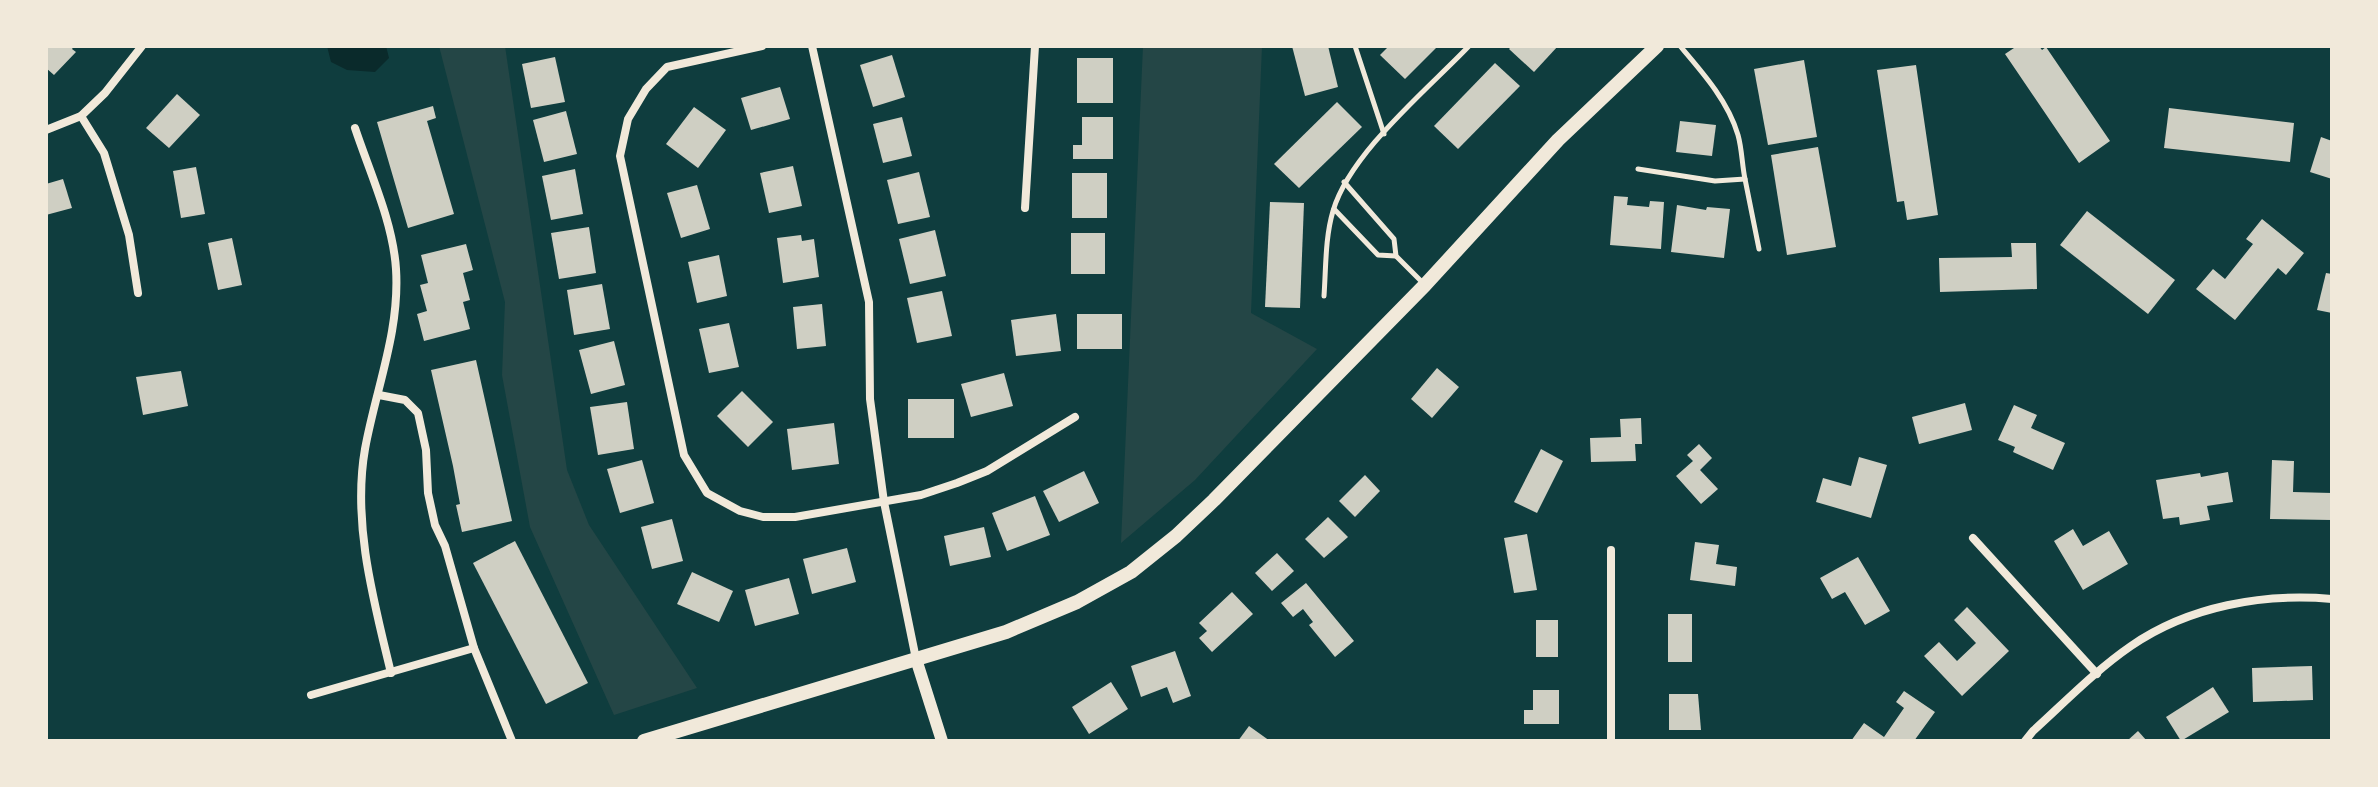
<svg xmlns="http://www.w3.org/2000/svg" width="2378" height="787" font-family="Raleway,sans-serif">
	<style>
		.green { fill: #244646 }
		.water { fill: #0a2a2b }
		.building { fill: #cfcfc3 }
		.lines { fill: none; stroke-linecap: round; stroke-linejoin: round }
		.service { stroke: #f1e9da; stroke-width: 5 }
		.minor { stroke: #f1e9da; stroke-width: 8 }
		.tertiary { stroke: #f1e9da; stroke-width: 12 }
		.secondary { stroke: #f1e9da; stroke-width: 14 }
	</style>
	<rect width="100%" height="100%" fill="#0f3d3e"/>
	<g class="green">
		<polygon points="439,46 505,46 567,470 589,525 697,688 614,715 530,527 502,375 505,302"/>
		<polygon points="1143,46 1262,46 1251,313 1317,349 1195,480 1121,543"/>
	</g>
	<polygon class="water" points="327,46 386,46 389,58 375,72 347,70 331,62"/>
	<g class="building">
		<polygon points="48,46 74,46 72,49 76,52 54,75 46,68"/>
		<polygon points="1292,46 1328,46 1338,87 1305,96"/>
		<polygon points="1389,46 1438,46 1405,79 1380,55"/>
		<polygon points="1512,46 1558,46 1534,72 1509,49"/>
		<polygon points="2017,46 2039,46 2042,50 2046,47 2110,141 2079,163 2005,54"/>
		<polygon points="892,55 905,97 873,107 860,65"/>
		<polygon points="555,57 565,102 531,108 522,64"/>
		<rect x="1077" y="58" width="36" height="45"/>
		<polygon points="1804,60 1817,137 1768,145 1754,69"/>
		<polygon points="1495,63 1520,86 1458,149 1434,126"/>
		<polygon points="1916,65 1938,215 1907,220 1904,201 1897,202 1877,70"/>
		<polygon points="780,87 790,119 751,130 741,98"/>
		<polygon points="177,94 200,115 169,148 146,128"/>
		<polygon points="1337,102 1362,127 1299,188 1274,164"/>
		<polygon points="433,106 436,118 427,121 454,214 408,228 377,122"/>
		<polygon points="694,107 726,130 698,168 666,144"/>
		<polygon points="2169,108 2294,123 2290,162 2164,148"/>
		<polygon points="566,111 577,154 544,162 533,120"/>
		<polygon points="902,117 912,156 883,163 873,124"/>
		<polygon points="1082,117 1113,117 1113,159 1073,159 1073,145 1082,145"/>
		<polygon points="1680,121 1716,125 1712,156 1676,152"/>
		<polygon points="2321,137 2332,141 2332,179 2310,172"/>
		<polygon points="1818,147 1836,247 1787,255 1771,155"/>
		<polygon points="793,166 802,206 769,213 760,173"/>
		<polygon points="196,167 205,214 181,218 173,171"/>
		<polygon points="575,169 583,214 551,220 542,176"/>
		<polygon points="919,172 930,217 898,224 887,180"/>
		<rect x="1072" y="173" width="35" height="45"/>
		<polygon points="63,179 72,208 46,215 46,184"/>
		<polygon points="697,185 710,229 681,238 667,193"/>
		<polygon points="1614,196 1628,197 1627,205 1649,207 1650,201 1664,202 1661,249 1610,245"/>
		<polygon points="1270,202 1304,203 1300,308 1265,307"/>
		<polygon points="1677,205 1706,210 1707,207 1730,209 1724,258 1671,252"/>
		<polygon points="2087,211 2175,280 2148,314 2060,245"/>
		<polygon points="2262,219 2304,253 2286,275 2278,268 2235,320 2196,289 2213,269 2225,279 2253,244 2246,239"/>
		<polygon points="589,227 596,273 559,279 551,233"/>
		<polygon points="935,230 946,276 910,284 899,239"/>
		<rect x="1071" y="233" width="34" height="41"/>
		<polygon points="801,235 802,241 814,239 819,277 783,283 777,238"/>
		<polygon points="232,238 242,285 218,290 208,243"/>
		<polygon points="2011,243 2036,243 2037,289 1940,292 1939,258 2012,257"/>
		<polygon points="466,244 473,270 463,273 470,300 463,302 470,329 424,341 417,314 427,311 420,285 428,283 421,255"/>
		<polygon points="719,255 727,296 697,303 688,262"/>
		<polygon points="2326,273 2332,274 2332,313 2317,310"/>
		<polygon points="602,284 610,329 574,335 567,290"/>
		<polygon points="942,291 952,336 917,343 907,298"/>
		<polygon points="822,304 826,346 797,349 793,307"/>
		<polygon points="1056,314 1061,351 1016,356 1011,320"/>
		<rect x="1077" y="314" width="45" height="35"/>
		<polygon points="729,323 739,367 709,373 699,329"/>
		<polygon points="614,341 625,385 591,394 579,350"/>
		<polygon points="476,360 512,521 462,532 456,505 460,504 453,466 431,370"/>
		<polygon points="1437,368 1459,387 1432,418 1411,399"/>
		<polygon points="181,371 188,406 143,415 136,377"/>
		<polygon points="1004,373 1013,406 971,417 961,384"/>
		<polygon points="742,391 773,422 748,447 717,416"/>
		<rect x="908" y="399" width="46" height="39"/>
		<polygon points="627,402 634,449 598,455 590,407"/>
		<polygon points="1965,403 1972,430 1919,444 1912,417"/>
		<polygon points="2014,405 2037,415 2031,428 2065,443 2053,470 2013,452 2015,447 1998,440"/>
		<polygon points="1641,418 1642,444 1635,444 1636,461 1591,462 1590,438 1621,437 1620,419"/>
		<polygon points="834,423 839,464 792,470 787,429"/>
		<polygon points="1699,444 1712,458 1700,470 1718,489 1701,504 1676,476 1693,461 1687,455"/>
		<polygon points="1541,449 1563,461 1537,513 1514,502"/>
		<polygon points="1859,457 1887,465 1871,518 1816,502 1823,478 1851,486"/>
		<polygon points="642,460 654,503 620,513 607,469"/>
		<polygon points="2272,460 2294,461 2293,492 2332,493 2332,520 2270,519"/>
		<polygon points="1084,471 1099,503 1059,522 1043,491"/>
		<polygon points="2228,472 2233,502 2207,506 2210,520 2180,525 2179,517 2163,519 2156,480 2200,473 2201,477"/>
		<polygon points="1365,475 1380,491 1355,517 1339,501"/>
		<polygon points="1035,496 1050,535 1007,551 992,513"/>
		<polygon points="1328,517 1348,537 1324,558 1305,539"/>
		<polygon points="672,519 683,561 652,569 641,527"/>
		<polygon points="984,527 991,557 950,566 944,536"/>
		<polygon points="2073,529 2083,546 2109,531 2128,564 2083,590 2054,541"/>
		<polygon points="1527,534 1537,590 1514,593 1504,538"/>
		<polygon points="515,541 588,683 546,704 473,563"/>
		<polygon points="1695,542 1719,545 1716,564 1737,567 1735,586 1690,580"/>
		<polygon points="847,548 856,582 812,594 803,559"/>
		<polygon points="1277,553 1294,571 1272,591 1255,573"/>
		<polygon points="1858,557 1890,611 1865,625 1845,592 1832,599 1820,578"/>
		<polygon points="692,572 733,591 719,622 677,604"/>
		<polygon points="789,578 799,614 755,626 745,590"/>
		<polygon points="1306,583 1354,641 1335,657 1309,625 1313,622 1303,609 1293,617 1281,603"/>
		<polygon points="1232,592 1253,614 1212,652 1199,638 1207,631 1199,623"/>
		<polygon points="1967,607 2009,651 1962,696 1924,656 1939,642 1957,661 1976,643 1954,620"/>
		<rect x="1668" y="614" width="24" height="48"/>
		<rect x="1536" y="620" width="22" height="37"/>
		<polygon points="1175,651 1191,696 1173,703 1167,687 1141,697 1131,666"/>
		<polygon points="2312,666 2313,700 2253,702 2252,668"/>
		<polygon points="1111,682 1128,709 1089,734 1072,707"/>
		<polygon points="2213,687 2229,712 2181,741 2166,717"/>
		<polygon points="1533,690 1559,690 1559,724 1524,724 1524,710 1533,710"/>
		<polygon points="1904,691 1935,712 1914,741 1851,741 1864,723 1884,737 1904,708 1896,702"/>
		<polygon points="1669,694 1698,694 1701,730 1669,730"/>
		<polygon points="1249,726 1270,741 1238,741"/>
		<polygon points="2138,731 2147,741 2127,741"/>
	</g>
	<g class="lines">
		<g class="service">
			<polyline points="1355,46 1384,134"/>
			<path d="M 1638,169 L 1715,181 L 1745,179 C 1742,165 1742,149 1738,135 C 1728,101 1703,73 1680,46"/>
			<polyline points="1745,179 1759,249"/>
			<polyline points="1344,182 1394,239 1396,256 1424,284"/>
			<polyline points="1334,209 1378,255 1396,256"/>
			<path d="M 1324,296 C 1326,268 1325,238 1333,211 C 1350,153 1427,90 1469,46"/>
		</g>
		<g class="minor">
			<polyline points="762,46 667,67 646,89 628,119 620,156 684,455 707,493 740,511 763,517 795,517 921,495 957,483 987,471 1075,417"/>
			<polyline points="812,46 869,302 870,399 884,502 916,659"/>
			<polyline points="81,116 104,153 129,235 138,293"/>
			<path d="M 355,128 C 370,173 393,222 396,269 C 400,332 376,388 365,449 C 352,523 374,602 391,673"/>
			<polyline points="46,130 81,116 105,93 142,46"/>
			<polyline points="1025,208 1035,46"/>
			<polyline points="379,395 405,400 418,413 426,450 428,493 435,525 445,546 474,648 512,741"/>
			<polyline points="1973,538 2097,674"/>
			<polyline points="1611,550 1611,741"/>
			<polyline points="311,695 474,648"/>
			<path d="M 2025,741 L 2033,731 C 2065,702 2096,670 2131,646 C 2189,606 2263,593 2332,599"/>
		</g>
		<polyline class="tertiary" points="916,659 942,741"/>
		<polyline class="secondary" points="644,741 1006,632 1077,602 1131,572 1176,536 1214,500 1425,285 1558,140 1657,46"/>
	</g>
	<rect width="2378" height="787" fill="none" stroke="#f1e9da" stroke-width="96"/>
</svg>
